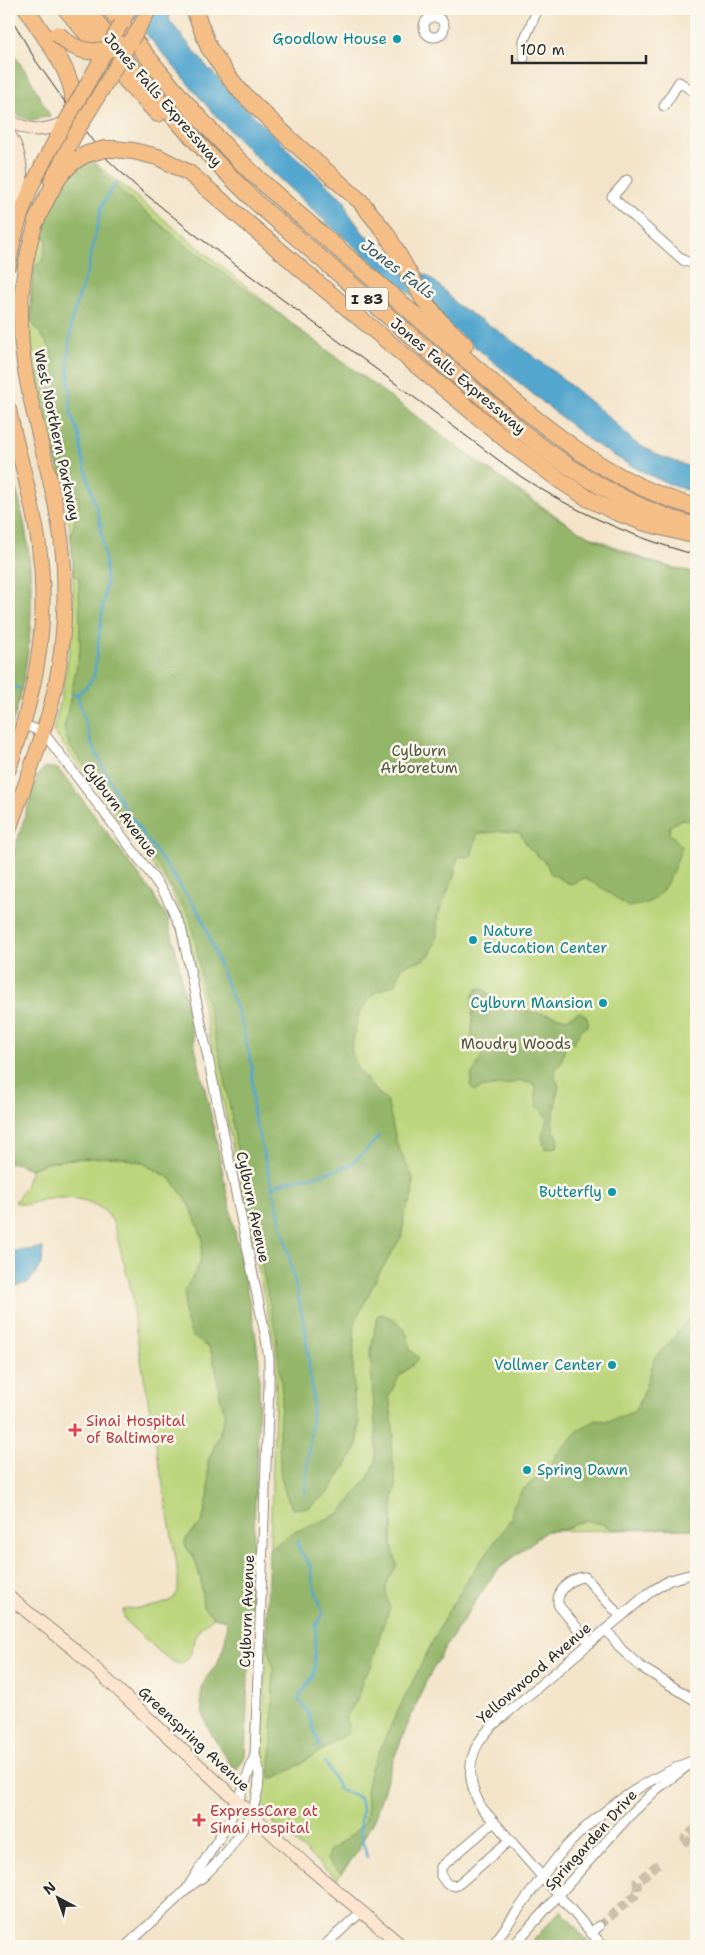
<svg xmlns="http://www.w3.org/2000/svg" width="705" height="1955" font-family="'Shantell Sans',sans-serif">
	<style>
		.green { fill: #bbd57b; stroke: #738053 }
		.forest { fill: #94b66b; stroke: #60704b }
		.water { fill: #52a6ce; stroke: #3e687c }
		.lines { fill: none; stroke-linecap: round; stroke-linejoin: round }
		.stream { stroke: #52a6ce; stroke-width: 2.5 }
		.street-tunnel { stroke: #cbbfa9; stroke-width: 9; stroke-dasharray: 9 4.5; stroke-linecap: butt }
		.street-casing { stroke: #8f887a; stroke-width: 11 }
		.secondary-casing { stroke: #8f887a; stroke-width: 14 }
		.primary-casing { stroke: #8f887a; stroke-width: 16 }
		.highway-casing { stroke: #8f887a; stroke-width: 18 }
		.street { stroke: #fff; stroke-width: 9 }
		.secondary { stroke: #fbe5cf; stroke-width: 12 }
		.primary { stroke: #f6be87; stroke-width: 14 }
		.highway { stroke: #f6be87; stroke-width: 16 }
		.tram { stroke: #2b2b2b; stroke-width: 1 }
		.primary-bridge-casing { stroke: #8f887a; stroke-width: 16; stroke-linecap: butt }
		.highway-bridge-casing { stroke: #8f887a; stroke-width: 18; stroke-linecap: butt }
		.primary-bridge { stroke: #f6be87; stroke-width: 14 }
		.highway-bridge { stroke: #f6be87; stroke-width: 16 }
		.culture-dot { fill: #0f9aa8; stroke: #fbf7ec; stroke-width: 2 }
		.health-dot { fill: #e0444e; stroke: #fbf7ec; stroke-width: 2 }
		.labels { text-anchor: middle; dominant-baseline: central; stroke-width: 5; stroke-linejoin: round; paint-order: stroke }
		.shield { fill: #fbf7ec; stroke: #696865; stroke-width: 1 }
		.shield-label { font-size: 14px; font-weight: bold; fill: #2b2b2b }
		.culture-label { font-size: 15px; fill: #0d838f; stroke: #fbf7ec; text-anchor: end }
		.street-label { font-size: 15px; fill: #2b2b2b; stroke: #fbf7ec }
		.park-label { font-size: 15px; fill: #4f563f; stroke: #fbf7ec }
		.health-label { font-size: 15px; fill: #be3a42; stroke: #fbf7ec; text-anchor: start }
		.water-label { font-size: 16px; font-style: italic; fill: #3b5c6c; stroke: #fbf7ec }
	</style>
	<rect width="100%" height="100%" fill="#fbf7ec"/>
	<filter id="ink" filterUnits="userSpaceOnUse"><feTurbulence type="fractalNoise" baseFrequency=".02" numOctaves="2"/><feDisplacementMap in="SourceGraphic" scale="10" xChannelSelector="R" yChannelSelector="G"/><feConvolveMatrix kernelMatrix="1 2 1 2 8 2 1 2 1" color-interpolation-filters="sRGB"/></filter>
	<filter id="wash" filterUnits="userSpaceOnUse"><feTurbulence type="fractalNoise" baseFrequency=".0096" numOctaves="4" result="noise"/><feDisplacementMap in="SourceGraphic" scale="20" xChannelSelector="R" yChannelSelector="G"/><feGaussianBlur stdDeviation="1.12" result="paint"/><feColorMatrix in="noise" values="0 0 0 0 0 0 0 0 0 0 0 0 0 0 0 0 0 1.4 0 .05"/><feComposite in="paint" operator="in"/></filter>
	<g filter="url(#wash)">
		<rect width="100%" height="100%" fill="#f3e4c9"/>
		<g class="green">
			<path d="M 91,160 L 305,334 L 469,456 L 578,531 L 654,563 L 696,573 L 696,1529 L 546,1531 L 495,1572 L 448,1643 L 425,1683 L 393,1760 L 375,1817 L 355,1855 L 337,1879 L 275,1825 L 260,1806 L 276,1378 L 275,1349 L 185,920 L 167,884 L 53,731 C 70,666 77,607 71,540 C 66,484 46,430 35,374 C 26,324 28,266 46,218 C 51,206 54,190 63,180 C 70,172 82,166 91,160 Z"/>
			<path d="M 117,1157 L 141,1162 L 170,1178 L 189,1203 L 203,1239 L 200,1264 L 186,1290 L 192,1336 L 210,1348 L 217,1373 L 219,1392 L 225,1415 L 219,1436 L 208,1461 L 209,1492 L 202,1523 L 188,1536 L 184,1544 L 194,1557 L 201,1580 L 203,1607 L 214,1617 C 209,1621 202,1625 199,1630 C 193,1639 191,1672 174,1662 C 162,1656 153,1645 143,1637 C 135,1630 122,1621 123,1610 C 137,1607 177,1609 178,1588 C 179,1579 177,1569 176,1560 L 134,1320 L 132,1293 L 113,1222 C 100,1198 67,1195 42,1200 C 31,1203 26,1207 15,1202 L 25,1187 L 31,1169 C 58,1157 88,1158 117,1157 Z"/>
		</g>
		<g class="forest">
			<polygon points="9,47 28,75 50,116 30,121 9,111"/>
			<path d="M 91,161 L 127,197 L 183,243 L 521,494 C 563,523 606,549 655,563 C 668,567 682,570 696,573 L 696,823 L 682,819 L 670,826 L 669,833 L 682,846 C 676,863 666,896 647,903 C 641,905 634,906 628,907 L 604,889 L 585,878 L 570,884 L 550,873 L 547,864 L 528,847 L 520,833 L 502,831 L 477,834 L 471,857 L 458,857 L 454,876 L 437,917 L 437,938 L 430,955 L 422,960 L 402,966 L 396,984 L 375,992 L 359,1013 L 351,1049 L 357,1068 L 374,1089 L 387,1100 L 397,1144 L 413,1178 L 412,1197 L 404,1214 L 403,1234 L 377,1277 L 355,1322 L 353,1364 L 354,1400 L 359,1422 L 357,1448 L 329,1492 L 310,1507 L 292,1509 L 285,1492 L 280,1472 L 279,1431 L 282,1393 L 276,1334 L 236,1144 L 224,1074 L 202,983 L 196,945 L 190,918 L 158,866 L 69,745 L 64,729 L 80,650 L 79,578 L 74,575 L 71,538 L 79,501 L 56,461 L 35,374 L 52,368 L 51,349 L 31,321 L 33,268 L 42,261 L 47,240 L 41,233 L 56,192 L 63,180 Z"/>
			<path d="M 9,470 C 14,485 20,501 23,517 C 38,587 32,668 9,735 Z"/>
			<path d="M 45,767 L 58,769 L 73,787 L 153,894 L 168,920 L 178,959 L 190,1025 L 212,1120 L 254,1325 L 259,1361 L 259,1400 L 245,1756 L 237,1770 L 232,1766 C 217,1743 194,1715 203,1685 C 205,1678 212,1671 216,1665 C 223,1652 228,1635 226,1620 L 214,1617 L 203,1607 L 201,1580 L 194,1557 L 184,1544 L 188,1536 L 202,1523 L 209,1492 L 208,1461 L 219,1436 L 225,1415 L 219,1392 L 217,1373 L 210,1348 L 192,1336 L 184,1313 L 185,1290 L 200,1264 L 203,1239 L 189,1203 L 170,1178 L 141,1162 L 117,1157 L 71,1159 L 45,1163 L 31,1169 L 15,1163 L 9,1164 L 9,868 L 37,776 Z"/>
			<path d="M 483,988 L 493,998 C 507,999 517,1008 531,1012 C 542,1014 555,1015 566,1019 L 579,1012 C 586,1014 589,1019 588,1026 L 582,1029 L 573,1043 L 566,1043 L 561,1063 L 556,1069 L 555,1077 L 559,1086 L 552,1123 L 554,1130 L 559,1140 L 557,1147 L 545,1149 L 542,1136 L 548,1118 L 537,1107 L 535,1085 L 519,1080 C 504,1089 490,1082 475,1091 L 470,1086 L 472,1074 L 482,1056 L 472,1041 L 473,994 L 477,989 Z"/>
			<path d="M 381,1314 C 400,1320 409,1330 410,1350 L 419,1358 L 413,1365 L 400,1375 L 389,1396 L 394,1435 L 391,1444 L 396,1486 L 393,1497 L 392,1545 L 397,1565 C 386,1585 383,1585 390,1608 L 383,1625 L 371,1667 L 363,1677 L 358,1698 L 345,1718 L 349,1728 L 347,1734 L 286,1773 L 271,1779 L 269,1771 L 272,1746 L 273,1668 L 266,1636 L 269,1549 L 294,1532 L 341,1513 L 369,1476 L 376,1462 L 376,1437 L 370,1357 L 377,1316 Z"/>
			<polygon points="696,1315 696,1529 612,1529 602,1524 589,1521 576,1523 567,1529 546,1531 495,1572 448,1643 425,1683 393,1760 375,1817 355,1855 341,1873 327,1860 329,1851 350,1836 365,1822 367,1812 366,1790 371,1769 392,1723 446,1615 470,1576 511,1519 513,1506 522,1490 549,1468 556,1455 578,1431 596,1420 610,1421 635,1411 643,1395 655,1357 672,1340 686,1321"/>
			<polygon points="561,1910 592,1946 528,1946"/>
		</g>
		<g class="water">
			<path d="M 125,9 L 167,9 L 170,14 L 169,20 L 208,68 L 246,108 L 294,155 L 345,201 L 348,212 L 364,234 L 414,270 L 428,276 L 441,287 L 457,305 L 497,330 L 548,367 L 610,418 L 634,442 L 660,456 L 696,469 L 696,492 C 659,484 620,460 589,440 L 391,278 L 328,224 L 261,162 L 213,113 Z"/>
			<polygon points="43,1248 42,1264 29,1283 9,1287 9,1252"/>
		</g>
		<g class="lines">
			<g class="stream">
				<polyline points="9,691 13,688 19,688"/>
				<polyline points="77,694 92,745 122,804 201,915 242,1025 252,1068 253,1113 284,1234 305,1328 313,1401 305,1493"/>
				<path d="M 72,695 C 83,693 89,684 94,676 L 106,582 L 105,561 L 100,522 L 82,456 L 79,434 L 71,414 L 68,356 L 72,318 L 88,269 L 102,205 L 116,183"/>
				<polyline points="272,1187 291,1180 319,1175 348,1166 360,1157 380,1135"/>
				<polyline points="297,1541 300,1551 310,1565 314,1587 323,1613 316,1625 314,1674 298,1699 307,1710 320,1747"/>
				<polyline points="325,1762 339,1789 360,1798 362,1809 360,1831 367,1857"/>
			</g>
		</g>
	</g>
	<g filter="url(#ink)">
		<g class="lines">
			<g class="street-tunnel">
				<polyline points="696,1828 685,1838 696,1852"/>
				<polyline points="599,1926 638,1893 637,1882 659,1863"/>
				<polyline points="671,1946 673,1945"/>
			</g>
			<g class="street-casing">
				<g id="street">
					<circle cx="434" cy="27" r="10"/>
					<polyline points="524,58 524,40 538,9"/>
					<polyline points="664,106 679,82 696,93"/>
					<polyline points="627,180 612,197 683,260 688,262 696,261"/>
					<polyline points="24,725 43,732 153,877 166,896 181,927 266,1338 269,1359 269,1385 255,1755 238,1802 229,1822 188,1887"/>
					<polyline points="606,1629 621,1649 641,1667 696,1701"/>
					<path d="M 590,1643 L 559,1606 C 553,1593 573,1576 585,1577 L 621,1617"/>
					<polyline points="494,1822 441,1867 441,1876 447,1884 455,1886 460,1883 510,1840"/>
					<polyline points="591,1933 599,1926"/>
					<path d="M 126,1946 C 147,1927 167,1908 187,1889 C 193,1883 200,1880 205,1875 C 235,1847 271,1798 255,1755"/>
					<polyline points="324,1946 361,1912"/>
					<path d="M 492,1946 C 516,1914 539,1878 565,1848 C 601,1809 647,1779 696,1759"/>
					<polyline points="513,1946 629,1816 657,1789 686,1767"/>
					<path d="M 603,1946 L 482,1808 C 464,1778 467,1751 492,1726 L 650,1592 L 670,1580 L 696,1573"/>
				</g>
			</g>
			<g class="secondary-casing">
				<g id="secondary">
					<path d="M 9,121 C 32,132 41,132 65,123"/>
					<path d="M 9,134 C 25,157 22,187 18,214"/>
					<polyline points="9,1597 75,1650 306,1865 402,1946"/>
				</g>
			</g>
			<g class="primary-casing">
				<g id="primary">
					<polyline points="121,24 130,9"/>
					<polyline points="51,181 75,135"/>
					<path d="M 9,265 C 17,210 38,170 65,123"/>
					<path d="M 9,409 C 18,455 33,499 39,546 C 50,625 35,694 9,769"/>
					<path d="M 9,830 C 23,789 40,747 51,705 C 62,662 66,615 64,570 C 61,502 36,437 25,370 C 16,315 21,263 40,211"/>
				</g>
			</g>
			<g class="highway-casing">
				<g id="highway">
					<path d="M 27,9 C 42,35 65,60 72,90 C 74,96 73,103 73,109"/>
					<polyline points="66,9 123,77 158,114"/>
					<path d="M 87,9 C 137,80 197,145 259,205 L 525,434 C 576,475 632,509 696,526"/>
					<path d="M 110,9 C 150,62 192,113 239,160 C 267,188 297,213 326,238 C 363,270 399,302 436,333 C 514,400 593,480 696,507"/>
					<polyline points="194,9 209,48 228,76 241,92 292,141 361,202 386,233 424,300 439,320 465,345"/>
					<polyline points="114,149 133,151 158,157 189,173 327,291 515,447 561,481 589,499 616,512 646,523 689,534"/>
					<path d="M 36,221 C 48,196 59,166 87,154"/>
				</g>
			</g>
			<use href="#street" class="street"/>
			<use href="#secondary" class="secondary"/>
			<use href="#primary" class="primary"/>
			<use href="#highway" class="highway"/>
			<path class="tram" d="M 9,14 L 36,61 L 91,139 L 108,160 L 137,187 L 193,233 L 520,476 C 577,513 632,537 696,555"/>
			<g class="primary-bridge-casing">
				<g id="primary-bridge">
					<polyline points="65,123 121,24"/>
					<polyline points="75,135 150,9"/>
				</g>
			</g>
			<g class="highway-bridge-casing">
				<g id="highway-bridge">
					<path d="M 58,34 C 82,59 101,52 130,43"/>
					<polyline points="87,154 105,149 114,149"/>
				</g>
			</g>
			<use href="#primary-bridge" class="primary-bridge"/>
			<use href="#highway-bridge" class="highway-bridge"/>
		</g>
	</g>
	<g class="culture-dot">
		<circle cx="397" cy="39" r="5"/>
		<circle cx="473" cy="940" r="5"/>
		<circle cx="603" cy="1003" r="5"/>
		<circle cx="612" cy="1192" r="5"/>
		<circle cx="612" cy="1365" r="5"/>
		<circle cx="527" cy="1470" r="5"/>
	</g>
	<g class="health-dot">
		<path d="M72.5 1422.5h5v5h5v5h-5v5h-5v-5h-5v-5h5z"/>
		<path d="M196.5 1812.5h5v5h5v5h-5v5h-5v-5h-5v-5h5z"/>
	</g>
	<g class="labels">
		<rect class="shield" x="346" y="287.5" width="42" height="23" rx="4"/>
		<g class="shield-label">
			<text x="367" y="299">I 83</text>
		</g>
		<g class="culture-label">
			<text x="387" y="39">Goodlow House</text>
			<text x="483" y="931" text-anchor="start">Nature<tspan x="483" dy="17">Education Center</tspan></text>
			<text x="593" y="1003">Cylburn Mansion</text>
			<text x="602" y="1192">Butterfly</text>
			<text x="602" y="1365">Vollmer Center</text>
			<text x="537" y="1470" text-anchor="start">Spring Dawn</text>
		</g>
		<g class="street-label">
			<text transform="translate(163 100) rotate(49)">Jones Falls Expressway</text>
			<text transform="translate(458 376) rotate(40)">Jones Falls Expressway</text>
			<text transform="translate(57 435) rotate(78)">West Northern Parkway</text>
			<text transform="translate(120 810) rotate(53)">Cylburn Avenue</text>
			<text transform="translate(253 1207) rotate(78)">Cylburn Avenue</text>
			<text transform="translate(247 1611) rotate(-88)">Cylburn Avenue</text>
			<text transform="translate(534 1673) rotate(-41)">Yellowwood Avenue</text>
			<text transform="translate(194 1739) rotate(43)">Greenspring Avenue</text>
			<text transform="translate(591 1840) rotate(-48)">Springarden Drive</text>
		</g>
		<g class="park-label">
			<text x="419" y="751">Cylburn<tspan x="419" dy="17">Arboretum</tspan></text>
			<text x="516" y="1044">Moudry Woods</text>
		</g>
		<g class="health-label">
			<text x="86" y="1421">Sinai Hospital<tspan x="86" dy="17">of Baltimore</tspan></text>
			<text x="210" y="1811">ExpressCare at<tspan x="210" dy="17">Sinai Hospital</tspan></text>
		</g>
		<g class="water-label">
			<text transform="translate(398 269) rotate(37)">Jones Falls</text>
		</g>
	</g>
	<rect width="705" height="1955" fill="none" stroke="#fbf7ec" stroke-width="30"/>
	<g transform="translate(58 1898) rotate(319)" stroke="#fbf7ec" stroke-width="4" paint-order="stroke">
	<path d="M0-4L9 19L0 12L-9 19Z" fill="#2b2b2b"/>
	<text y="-8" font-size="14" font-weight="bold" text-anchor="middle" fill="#2b2b2b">N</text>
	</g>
	<path d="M512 55v8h134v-8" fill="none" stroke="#2b2b2b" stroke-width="2.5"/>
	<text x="520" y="55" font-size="15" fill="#2b2b2b" stroke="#fbf7ec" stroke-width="4" paint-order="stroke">100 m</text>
</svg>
